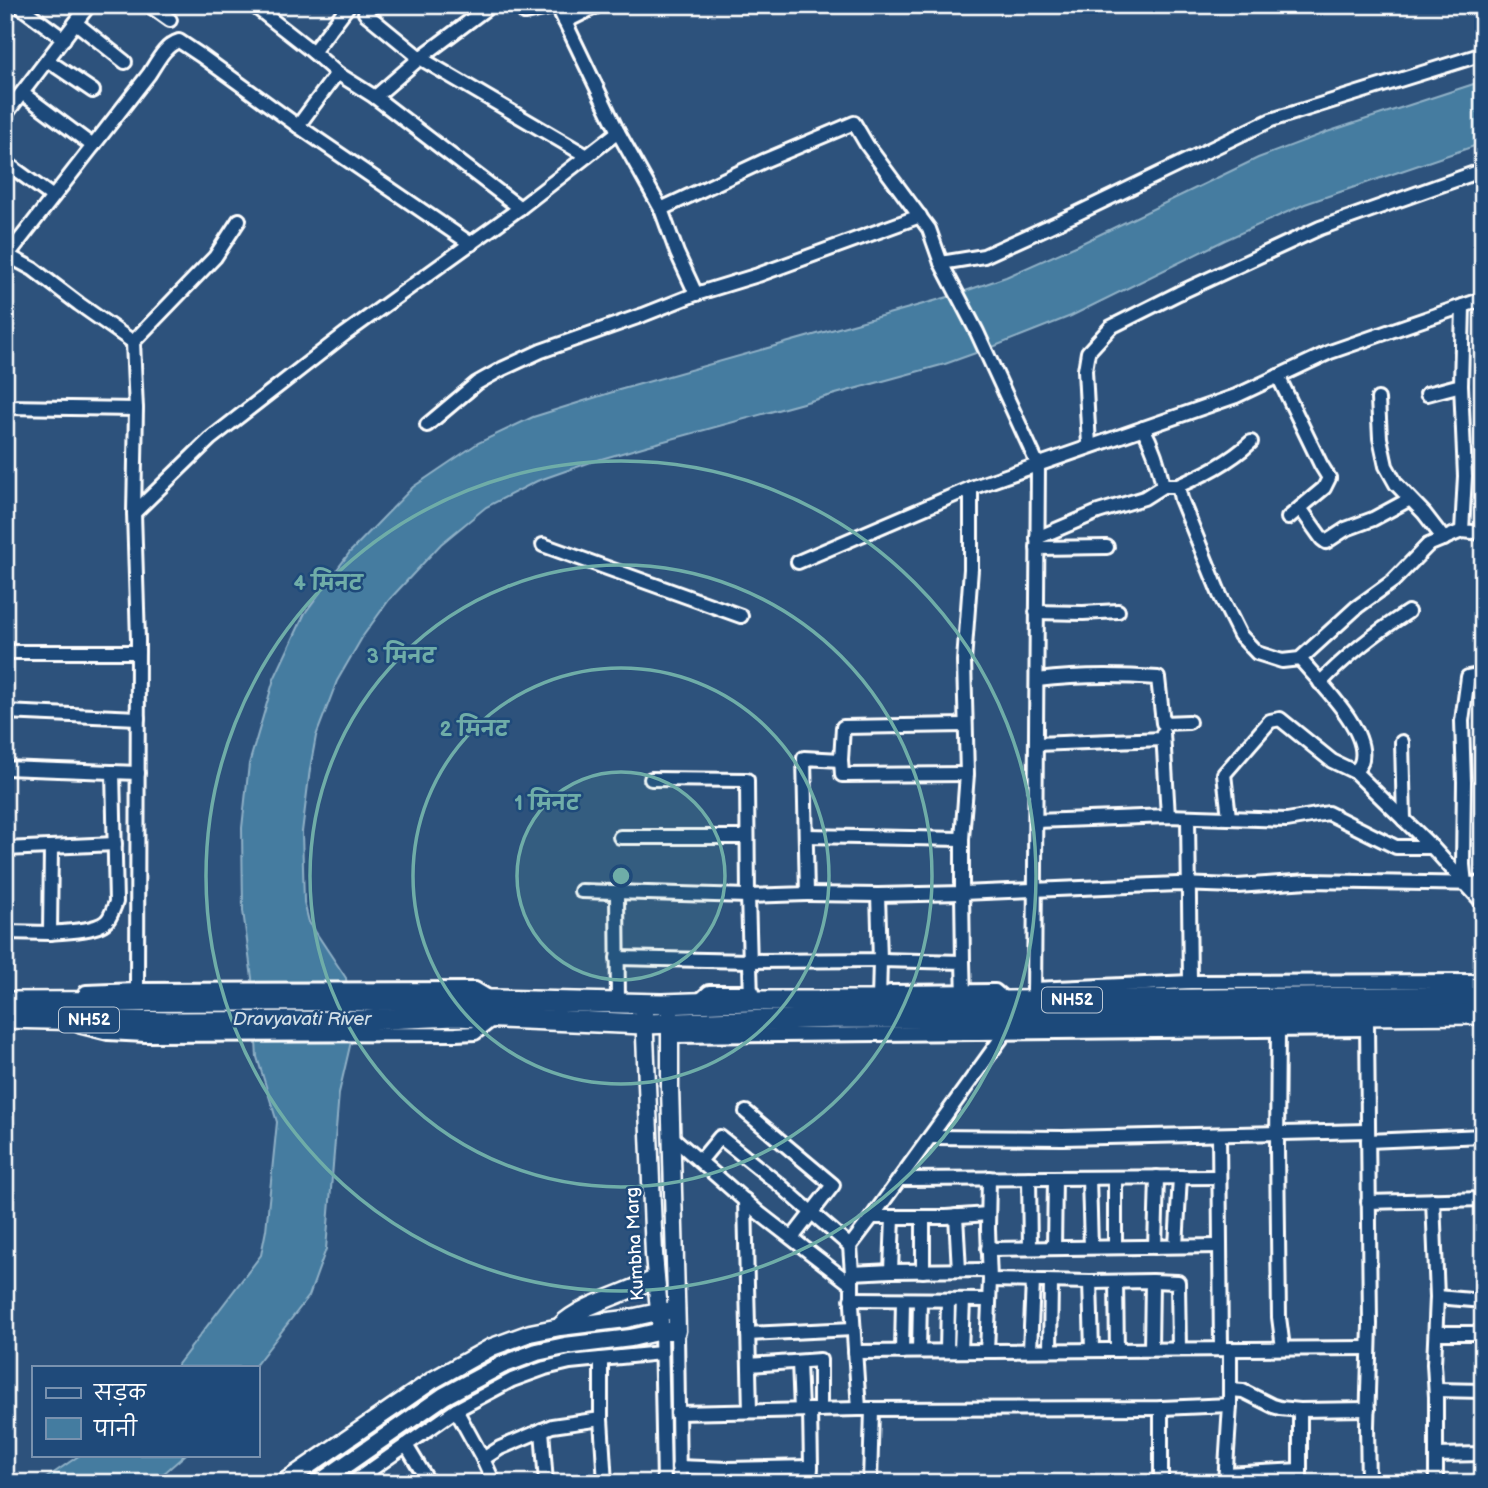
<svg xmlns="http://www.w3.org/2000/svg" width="1488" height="1488" font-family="'Balsamiq Sans','Playpen Sans Deva',sans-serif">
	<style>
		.water { fill: #447ca0; stroke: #8fb0c6; stroke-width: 2 }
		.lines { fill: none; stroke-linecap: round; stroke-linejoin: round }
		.minor-casing { stroke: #fff; stroke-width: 18 }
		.major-casing { stroke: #fff; stroke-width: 21 }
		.highway-casing { stroke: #fff; stroke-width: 24 }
		.minor { stroke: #1f4a7a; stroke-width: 12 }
		.major { stroke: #1f4a7a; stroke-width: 16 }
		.highway { stroke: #1f4a7a; stroke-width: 19 }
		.ring { fill: none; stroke: #6fada8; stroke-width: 3.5 }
		.labels { text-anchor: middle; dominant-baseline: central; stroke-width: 5; stroke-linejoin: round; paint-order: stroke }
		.shield { fill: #1f4a7a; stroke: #bcc9d7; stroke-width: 2 }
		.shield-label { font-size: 16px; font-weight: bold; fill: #fff }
		.street-label { font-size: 18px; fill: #fff; stroke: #1f4a7a }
		.water-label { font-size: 19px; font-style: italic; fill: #d0dee7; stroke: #1f4a7a }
		.centre { fill: #6fada8; stroke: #1f4a7a; stroke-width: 3.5 }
		.ring-label { font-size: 21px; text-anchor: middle; font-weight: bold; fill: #6fada8; stroke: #1f4a7a; stroke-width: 5; stroke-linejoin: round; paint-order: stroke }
	</style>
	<rect width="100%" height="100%" fill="#2d527c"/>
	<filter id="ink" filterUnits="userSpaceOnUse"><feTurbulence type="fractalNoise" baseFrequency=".0143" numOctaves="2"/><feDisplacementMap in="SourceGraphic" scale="14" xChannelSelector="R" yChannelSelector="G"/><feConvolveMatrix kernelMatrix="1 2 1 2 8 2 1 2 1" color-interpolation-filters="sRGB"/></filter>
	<g filter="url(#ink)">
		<g class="water">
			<polygon points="1483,81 1483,143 1305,204 1225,240 1071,316 995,346 945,364 646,446 591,462 537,481 486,507 441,544 389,600 363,636 337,681 316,736 310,769 302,832 304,902 309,922 346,978 353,1033 339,1093 326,1249 309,1296 254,1367 176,1367 261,1255 266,1230 277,1122 257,1057 252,978 243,911 242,828 249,764 274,679 305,613 350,552 413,487 478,443 533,417 619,390 948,297 1006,277 1078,245 1258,158 1327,132"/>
			<polygon points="80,1455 185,1455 162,1475 148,1483 39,1483"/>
		</g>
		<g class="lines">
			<g class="minor-casing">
				<g id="minor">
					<polyline points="18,5 64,39"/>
					<polyline points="149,5 170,20"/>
					<polyline points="253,5 313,52 337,73 375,97 520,208"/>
					<polyline points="519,5 525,13 558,6"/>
					<polyline points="557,5 618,132"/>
					<polyline points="365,13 420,58 587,156"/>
					<polyline points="565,22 599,5"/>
					<polyline points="76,23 125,62"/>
					<polyline points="313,52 348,6"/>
					<polyline points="47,60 93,91"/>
					<polyline points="22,93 93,146"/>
					<polyline points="375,97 420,58 491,5"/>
					<polyline points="5,115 89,5"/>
					<polyline points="298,126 337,73"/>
					<polyline points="5,162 53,197"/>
					<polyline points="661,209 677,253 696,294"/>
					<polyline points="5,254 33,269 79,304 133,342"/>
					<path d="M 8,255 L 149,74 C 157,62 165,45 179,41 L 200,55 L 298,126 L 471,244"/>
					<polyline points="941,263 984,256 1074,215 1271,120 1483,54"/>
					<polyline points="1463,306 1461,385 1465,476 1462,531 1483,533"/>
					<polyline points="1278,376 1321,465 1329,478 1324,488 1288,518"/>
					<polyline points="1427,394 1461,385"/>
					<polyline points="1378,399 1380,438 1386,466 1396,484 1424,513 1444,539"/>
					<polyline points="5,407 136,409"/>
					<polyline points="427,425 477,383 502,369 541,351 643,315 696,294 758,275 920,216"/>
					<path d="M 1143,428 C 1153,446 1159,465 1163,486 L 1178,486 L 1181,499 L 1220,595 L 1240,635 L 1257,653 L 1282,661 L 1300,659 L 1357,607 L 1393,581 L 1428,545 L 1462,531"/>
					<polyline points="1089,446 1085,370 1088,352 1111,327 1179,293 1320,228 1483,170"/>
					<path d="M 1178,486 C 1203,475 1230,462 1251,442"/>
					<polyline points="1300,508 1322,539 1326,542 1346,529 1373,519 1410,499"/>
					<polyline points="134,513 210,439 345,334 520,208 618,132 661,209 766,160 854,123 867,145 929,229 941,263 977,332 1038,465 1034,1000"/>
					<polyline points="1037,538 1098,512 1144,498 1163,486"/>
					<polyline points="543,545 741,616"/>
					<polyline points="1037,548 1107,547"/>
					<polyline points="798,562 971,488 1236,396 1330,352 1483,299"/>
					<polyline points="1036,612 1083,613 1118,611"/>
					<polyline points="5,652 138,652"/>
					<path d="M 1300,659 C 1318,681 1372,732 1361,763 C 1360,766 1357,769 1355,772"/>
					<path d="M 1037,680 C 1079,675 1116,675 1158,678 L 1163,723 L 1189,722"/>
					<path d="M 1320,683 C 1347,655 1375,633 1408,612"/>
					<polyline points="5,712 138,718"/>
					<polyline points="965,725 843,727 841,760 842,775 967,774"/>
					<polyline points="1163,733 1168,816"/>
					<polyline points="1402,742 1404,820"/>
					<polyline points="1036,744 1163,739"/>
					<polyline points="5,768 138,773"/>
					<polyline points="651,779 747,780 748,896 751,999"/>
					<polyline points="1229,817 1224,774 1270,721 1280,719 1332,761 1355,772 1432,847 1483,903"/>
					<polyline points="1188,818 1190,982"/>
					<polyline points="1036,821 1168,816 1287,820 1328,813 1396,847 1432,847"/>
					<polyline points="806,836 962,839"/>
					<polyline points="620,837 747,837"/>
					<path d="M 51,847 L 50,933 C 65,931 101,932 109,918 C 112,913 114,907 116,902 L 113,772"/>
					<polyline points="5,849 115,844"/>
					<polyline points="1465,884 1463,865 1464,782 1462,721 1468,677 1483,674"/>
					<polyline points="581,891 748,896 807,894 804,758 841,760"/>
					<polyline points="617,893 618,1003"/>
					<polyline points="807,894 878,895 962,893 962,839 967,774 964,661 971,569 971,488"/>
					<polyline points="5,932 50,933"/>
					<polyline points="617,958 750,961 880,960 878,895"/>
					<polyline points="963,962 964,997"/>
					<polyline points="1034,989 1190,982 1483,981"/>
					<polyline points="137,990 138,640 134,513 136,409 133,342 215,257 239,220"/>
					<polyline points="890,992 995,991 1007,1001"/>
					<polyline points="86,995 86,992 137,990 475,989 490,998"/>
					<polyline points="879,1000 880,960 963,962 962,893 1178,884 1237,886 1308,881 1483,884"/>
					<polyline points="698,1002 709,992 753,992"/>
					<polyline points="1367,1022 1370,1324 1367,1426 1368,1483"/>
					<polyline points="80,1026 108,1033 145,1035 456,1034 475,1033 494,1018"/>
					<polyline points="1278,1031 1277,1148 1279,1317 1283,1348"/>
					<polyline points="670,1036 1367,1029"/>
					<polyline points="746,1112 833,1185 792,1238"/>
					<polyline points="1219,1135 1221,1349"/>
					<polyline points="671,1136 759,1213 852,1285"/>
					<polyline points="930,1137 1063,1138 1367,1131"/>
					<polyline points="1368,1141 1483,1136"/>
					<polyline points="701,1160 720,1137 780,1185 850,1246"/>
					<polyline points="1029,1178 1030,1248"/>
					<polyline points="1089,1178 1091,1247"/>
					<polyline points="1115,1178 1115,1247"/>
					<polyline points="900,1179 1219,1177"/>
					<polyline points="745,1200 750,1411"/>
					<polyline points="1433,1200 1437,1297 1434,1364 1436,1397 1436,1483"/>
					<polyline points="1368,1202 1483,1199"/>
					<polyline points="956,1216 959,1270"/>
					<polyline points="872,1217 946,1217 988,1214"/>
					<polyline points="893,1217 891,1271 989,1270"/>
					<polyline points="923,1217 923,1271"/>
					<polyline points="1176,1246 1180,1177"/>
					<polyline points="1155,1247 1157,1177"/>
					<polyline points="1054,1248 1055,1178"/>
					<polyline points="988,1249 1220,1246"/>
					<polyline points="852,1273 891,1271"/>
					<polyline points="990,1280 1090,1282 1152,1281 1151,1349"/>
					<polyline points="1152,1281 1178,1282 1179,1349"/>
					<polyline points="1090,1282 1092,1350"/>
					<polyline points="1116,1282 1117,1350"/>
					<polyline points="1437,1297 1483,1301"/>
					<polyline points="851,1299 988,1300"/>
					<polyline points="661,1331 664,1483"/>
					<polyline points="677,1331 679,1483"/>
					<polyline points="1436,1333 1483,1333"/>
					<polyline points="748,1334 853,1329"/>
					<polyline points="1030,1350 1033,1281"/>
					<polyline points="1050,1350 1051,1282"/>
					<polyline points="919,1351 920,1300"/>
					<polyline points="947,1351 948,1300"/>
					<polyline points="961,1351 963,1300"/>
					<polyline points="987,1351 990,1280 988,1229 989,1178"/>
					<polyline points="855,1352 1369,1348"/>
					<polyline points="902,1352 903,1300"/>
					<polyline points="601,1359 601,1419 605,1483"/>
					<polyline points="799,1362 801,1410"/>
					<polyline points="749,1365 820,1360 820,1410"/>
					<polyline points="1230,1390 1243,1391 1273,1406 1280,1408 1300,1410 1368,1409"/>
					<polyline points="1436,1390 1483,1391"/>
					<polyline points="859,1409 852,1305 852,1273 850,1246 872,1217 1005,1033 1005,1029"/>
					<polyline points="456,1410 483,1459 494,1483"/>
					<polyline points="810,1410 811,1467"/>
					<polyline points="1300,1410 1300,1483"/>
					<polyline points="677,1413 859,1409 1161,1408 1230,1405"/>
					<polyline points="542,1430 546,1483"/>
					<polyline points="406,1445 429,1483"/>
					<polyline points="1436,1455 1483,1454"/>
					<polyline points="483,1459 500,1448 552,1426 601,1419"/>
					<polyline points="678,1467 728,1469 811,1467 810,1483"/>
					<polyline points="749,1469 749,1483"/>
					<polyline points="1226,1474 1300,1470"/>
					<polyline points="352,1483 456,1410 512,1380 545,1368 570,1362 661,1353"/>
					<polyline points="870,1483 872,1409"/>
					<polyline points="1161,1483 1161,1408"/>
					<polyline points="1225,1483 1230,1405 1230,1349"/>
				</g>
			</g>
			<g class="major-casing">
				<g id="major">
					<polyline points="644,1012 654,1254 660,1322"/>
					<path d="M 561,1325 C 582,1304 629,1293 656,1278"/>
					<polyline points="283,1483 433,1380 492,1347 530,1333 560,1327 626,1319 658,1312 676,1310"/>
					<polyline points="319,1483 444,1396 502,1365 537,1352 565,1346 631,1338 661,1331 677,1331 670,1087 670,1013"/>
				</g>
			</g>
			<g class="highway-casing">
				<g id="highway">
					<polyline points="5,1002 494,1000 662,1004 751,1001 1007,1001 1483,996"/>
					<polyline points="5,1018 173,1022 338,1021 456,1016 644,1024 840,1018 1005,1019 1094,1017 1483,1014"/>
				</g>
			</g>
			<use href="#minor" class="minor"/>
			<use href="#major" class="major"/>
			<use href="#highway" class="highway"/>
		</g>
	</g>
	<circle cx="621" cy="876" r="104" fill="#6fada8" fill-opacity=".12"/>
	<g class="ring">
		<circle cx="621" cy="876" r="104"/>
		<circle cx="621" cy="876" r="208"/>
		<circle cx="621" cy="876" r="311"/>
		<circle cx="621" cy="876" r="415"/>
	</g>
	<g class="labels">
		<g class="shield">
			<rect x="1042" y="987.5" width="60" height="25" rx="5"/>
			<rect x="59" y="1007.5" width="60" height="25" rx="5"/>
		</g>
		<g class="shield-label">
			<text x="1072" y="1000">NH52</text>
			<text x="89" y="1020">NH52</text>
		</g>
		<g class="street-label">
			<text transform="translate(635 1244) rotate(-93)">Kumbha Marg</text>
		</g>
		<g class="water-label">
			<text x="302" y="1019">Dravyavati River</text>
		</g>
	</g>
	<circle cx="621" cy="876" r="10" class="centre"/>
	<g class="ring-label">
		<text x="328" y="590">4 मिनट</text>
		<text x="401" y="663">3 मिनट</text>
		<text x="474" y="736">2 मिनट</text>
		<text x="547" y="810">1 मिनट</text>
	</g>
	<rect width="1488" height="1488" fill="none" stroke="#1f4a7a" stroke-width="28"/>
	<rect x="14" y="14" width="1460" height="1460" fill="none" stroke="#fff" stroke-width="2.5" filter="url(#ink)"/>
	<rect x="32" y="1366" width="228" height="91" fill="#1f4a7a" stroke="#7992af" stroke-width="2"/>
	<rect x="46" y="1388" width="35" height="10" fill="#1f4a7a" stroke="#7992af" stroke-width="2"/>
	<text x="94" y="1400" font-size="21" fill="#ffffff">सड़क</text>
	<rect x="46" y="1418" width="35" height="21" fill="#447ca0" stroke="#7992af" stroke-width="2"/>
	<text x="94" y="1436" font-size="21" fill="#ffffff">पानी</text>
</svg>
